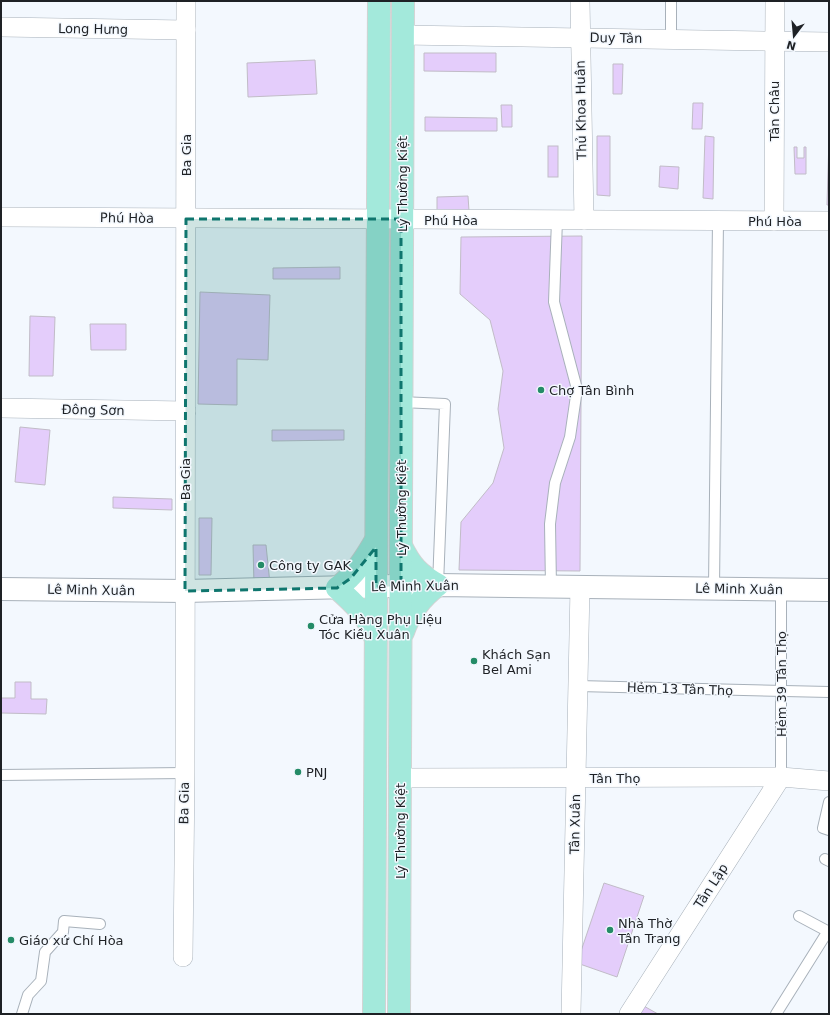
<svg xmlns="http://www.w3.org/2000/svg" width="830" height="1015" font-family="'DejaVu Sans',sans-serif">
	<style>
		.building { fill: #e4cdfb; stroke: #c1bcc7 }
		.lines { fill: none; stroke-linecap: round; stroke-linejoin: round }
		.service-casing { stroke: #a8b1ba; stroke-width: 12 }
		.minor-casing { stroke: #a8b1ba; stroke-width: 20 }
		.tertiary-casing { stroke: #a8b1ba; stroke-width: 24 }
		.primary-casing { stroke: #d2d3d3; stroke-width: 24 }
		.service { stroke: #fff; stroke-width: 10 }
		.minor { stroke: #fff; stroke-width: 19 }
		.tertiary { stroke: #fff; stroke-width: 22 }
		.primary { stroke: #a3e9db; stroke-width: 22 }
		.marked { fill: #0f766e; fill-opacity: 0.2; stroke: #0f766e; stroke-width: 3; stroke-dasharray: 8 5; stroke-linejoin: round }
		.poi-dot { fill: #248b67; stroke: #f3f8fe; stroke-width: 1.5 }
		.labels { text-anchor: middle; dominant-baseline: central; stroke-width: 3; stroke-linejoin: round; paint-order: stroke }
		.street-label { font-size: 13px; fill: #1e2125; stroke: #f3f8fe }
		.poi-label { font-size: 13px; fill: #1e2125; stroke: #f3f8fe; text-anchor: start }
	</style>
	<rect width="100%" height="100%" fill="#f3f8fe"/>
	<g class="building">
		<polygon points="424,53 496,53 496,72 424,71"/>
		<polygon points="315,60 317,94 248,97 247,63"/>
		<polygon points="613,64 623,64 622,94 613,94"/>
		<polygon points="693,103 703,103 702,129 692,129"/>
		<polygon points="501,105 512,105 512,127 502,127"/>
		<polygon points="425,117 497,118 497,131 425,131"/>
		<polygon points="597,136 610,136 610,196 597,195"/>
		<polygon points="705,136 714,137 713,199 703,198"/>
		<polygon points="829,138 829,205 827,205"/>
		<rect x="548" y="146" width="10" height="31"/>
		<polygon points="794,147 797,147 797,158 804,158 804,147 806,147 806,174 795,174"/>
		<polygon points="660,166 679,167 678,189 659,187"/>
		<polygon points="468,196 469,211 437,211 437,197"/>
		<polygon points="582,236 580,571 459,570 461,522 493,483 504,448 498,409 503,371 490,320 460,294 461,237"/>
		<polygon points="340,267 340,279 273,279 273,268"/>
		<polygon points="200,292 270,295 268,360 237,359 237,405 198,404"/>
		<polygon points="30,316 55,317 53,376 29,376"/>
		<polygon points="90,324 126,324 126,350 91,350"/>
		<polygon points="20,427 50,430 45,485 15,482"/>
		<polygon points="272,430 344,430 344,440 272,441"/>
		<polygon points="113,497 172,499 172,510 113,508"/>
		<polygon points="199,518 212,518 211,575 199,575"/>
		<polygon points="253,545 266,545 270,584 254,585"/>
		<polygon points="15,682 31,682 31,699 47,699 46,714 1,713 1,698 15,698"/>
		<polygon points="604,883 644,896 617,977 577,963"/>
		<polygon points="642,1005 658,1014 637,1014"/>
	</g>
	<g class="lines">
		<g class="service-casing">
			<g id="service">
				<polyline points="671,39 671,1"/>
				<polyline points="401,402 445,404 438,585"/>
				<polyline points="551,587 550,524 555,483 570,437 577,389 554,302 557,220"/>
				<polyline points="714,588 718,220"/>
				<polyline points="578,686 829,692"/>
				<polyline points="1,775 185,773"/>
				<polyline points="781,777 781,590"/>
				<polyline points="829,802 823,828 829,830"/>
				<polyline points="825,859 829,861"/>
				<polyline points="799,916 829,932"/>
				<polyline points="22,1014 28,995 41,981 45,952 63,932 64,921 100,924"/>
				<polyline points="776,1014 828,931"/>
			</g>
		</g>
		<g class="minor-casing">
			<g id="minor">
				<polyline points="580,1 584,220"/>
				<polyline points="1,27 186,30"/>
				<polyline points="402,35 829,42"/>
				<polyline points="1,217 829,221"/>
				<polyline points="774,221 775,1"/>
				<polyline points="1,408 186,411"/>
				<polyline points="400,778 781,777 829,781"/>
				<polyline points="183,957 185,773 186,1"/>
				<polyline points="571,1014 580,587"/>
				<polyline points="629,1014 781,777"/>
			</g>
		</g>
		<g class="tertiary-casing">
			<polyline id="tertiary" points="1,589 185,591 438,585 829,590"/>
		</g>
		<g class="primary-casing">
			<g id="primary">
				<path d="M 401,546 C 411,566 418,574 438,585 C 421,597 410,612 403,632"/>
				<path d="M 375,637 C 369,617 353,602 337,588 C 355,575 365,559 376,540"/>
				<polyline points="374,1014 379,1"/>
				<polyline points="399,1014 403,1"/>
			</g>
		</g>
		<use href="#service" class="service"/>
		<use href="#minor" class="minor"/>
		<use href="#tertiary" class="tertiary"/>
		<use href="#primary" class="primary"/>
	</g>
	<path class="marked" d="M 186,219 L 401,219 L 401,586 L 376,587 L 376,547 L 351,578 L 337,588 L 185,591 Z"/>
	<g class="poi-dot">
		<circle cx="541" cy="390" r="4"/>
		<circle cx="261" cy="565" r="4"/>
		<circle cx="311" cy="626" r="4"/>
		<circle cx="474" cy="661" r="4"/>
		<circle cx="298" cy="772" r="4"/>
		<circle cx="610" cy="930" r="4"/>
		<circle cx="11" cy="940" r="4"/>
	</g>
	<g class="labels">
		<g class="street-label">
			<text transform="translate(93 29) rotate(1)">Long Hưng</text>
			<text transform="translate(616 38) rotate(1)">Duy Tân</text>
			<text transform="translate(581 110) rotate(-91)">Thủ Khoa Huân</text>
			<text transform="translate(774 111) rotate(-90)">Tân Châu</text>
			<text transform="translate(186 155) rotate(-90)">Ba Gia</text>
			<text transform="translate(402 184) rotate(-90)">Lý Thường Kiệt</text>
			<text transform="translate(127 218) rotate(1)">Phú Hòa</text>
			<text x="451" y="220">Phú Hòa</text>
			<text x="775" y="221">Phú Hòa</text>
			<text transform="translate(93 410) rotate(1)">Đông Sơn</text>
			<text transform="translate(185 479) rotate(-90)">Ba Gia</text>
			<text transform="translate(401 508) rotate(-90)">Lý Thường Kiệt</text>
			<text transform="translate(415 586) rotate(-1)">Lê Minh Xuân</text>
			<text transform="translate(739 589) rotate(1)">Lê Minh Xuân</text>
			<text transform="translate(91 590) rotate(1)">Lê Minh Xuân</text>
			<text transform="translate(781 684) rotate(-90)">Hẻm 39 Tân Thọ</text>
			<text transform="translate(680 689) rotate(2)">Hẻm 13 Tân Thọ</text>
			<text x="615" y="778">Tân Thọ</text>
			<text transform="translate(184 803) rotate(-89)">Ba Gia</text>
			<text transform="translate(575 824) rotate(-89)">Tân Xuân</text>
			<text transform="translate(400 831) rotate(-90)">Lý Thường Kiệt</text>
			<text transform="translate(711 886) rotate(-57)">Tân Lập</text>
		</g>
		<g class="poi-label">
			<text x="549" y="390">Chợ Tân Bình</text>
			<text x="269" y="565">Công ty GAK</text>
			<text x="319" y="619">Cửa Hàng Phụ Liệu<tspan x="319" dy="15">Tóc Kiều Xuân</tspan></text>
			<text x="482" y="654">Khách Sạn<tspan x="482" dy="15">Bel Ami</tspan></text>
			<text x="306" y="772">PNJ</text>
			<text x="618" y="923">Nhà Thờ<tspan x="618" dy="15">Tân Trang</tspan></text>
			<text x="19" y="940">Giáo xứ Chí Hòa</text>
		</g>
	</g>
	<rect width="830" height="1015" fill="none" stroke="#1e2125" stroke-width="4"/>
	<g transform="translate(794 36) rotate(196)" stroke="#f3f8fe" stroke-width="3" paint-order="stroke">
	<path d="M0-3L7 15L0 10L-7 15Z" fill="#1e2125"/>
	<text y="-6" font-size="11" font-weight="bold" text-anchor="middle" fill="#1e2125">N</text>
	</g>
</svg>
